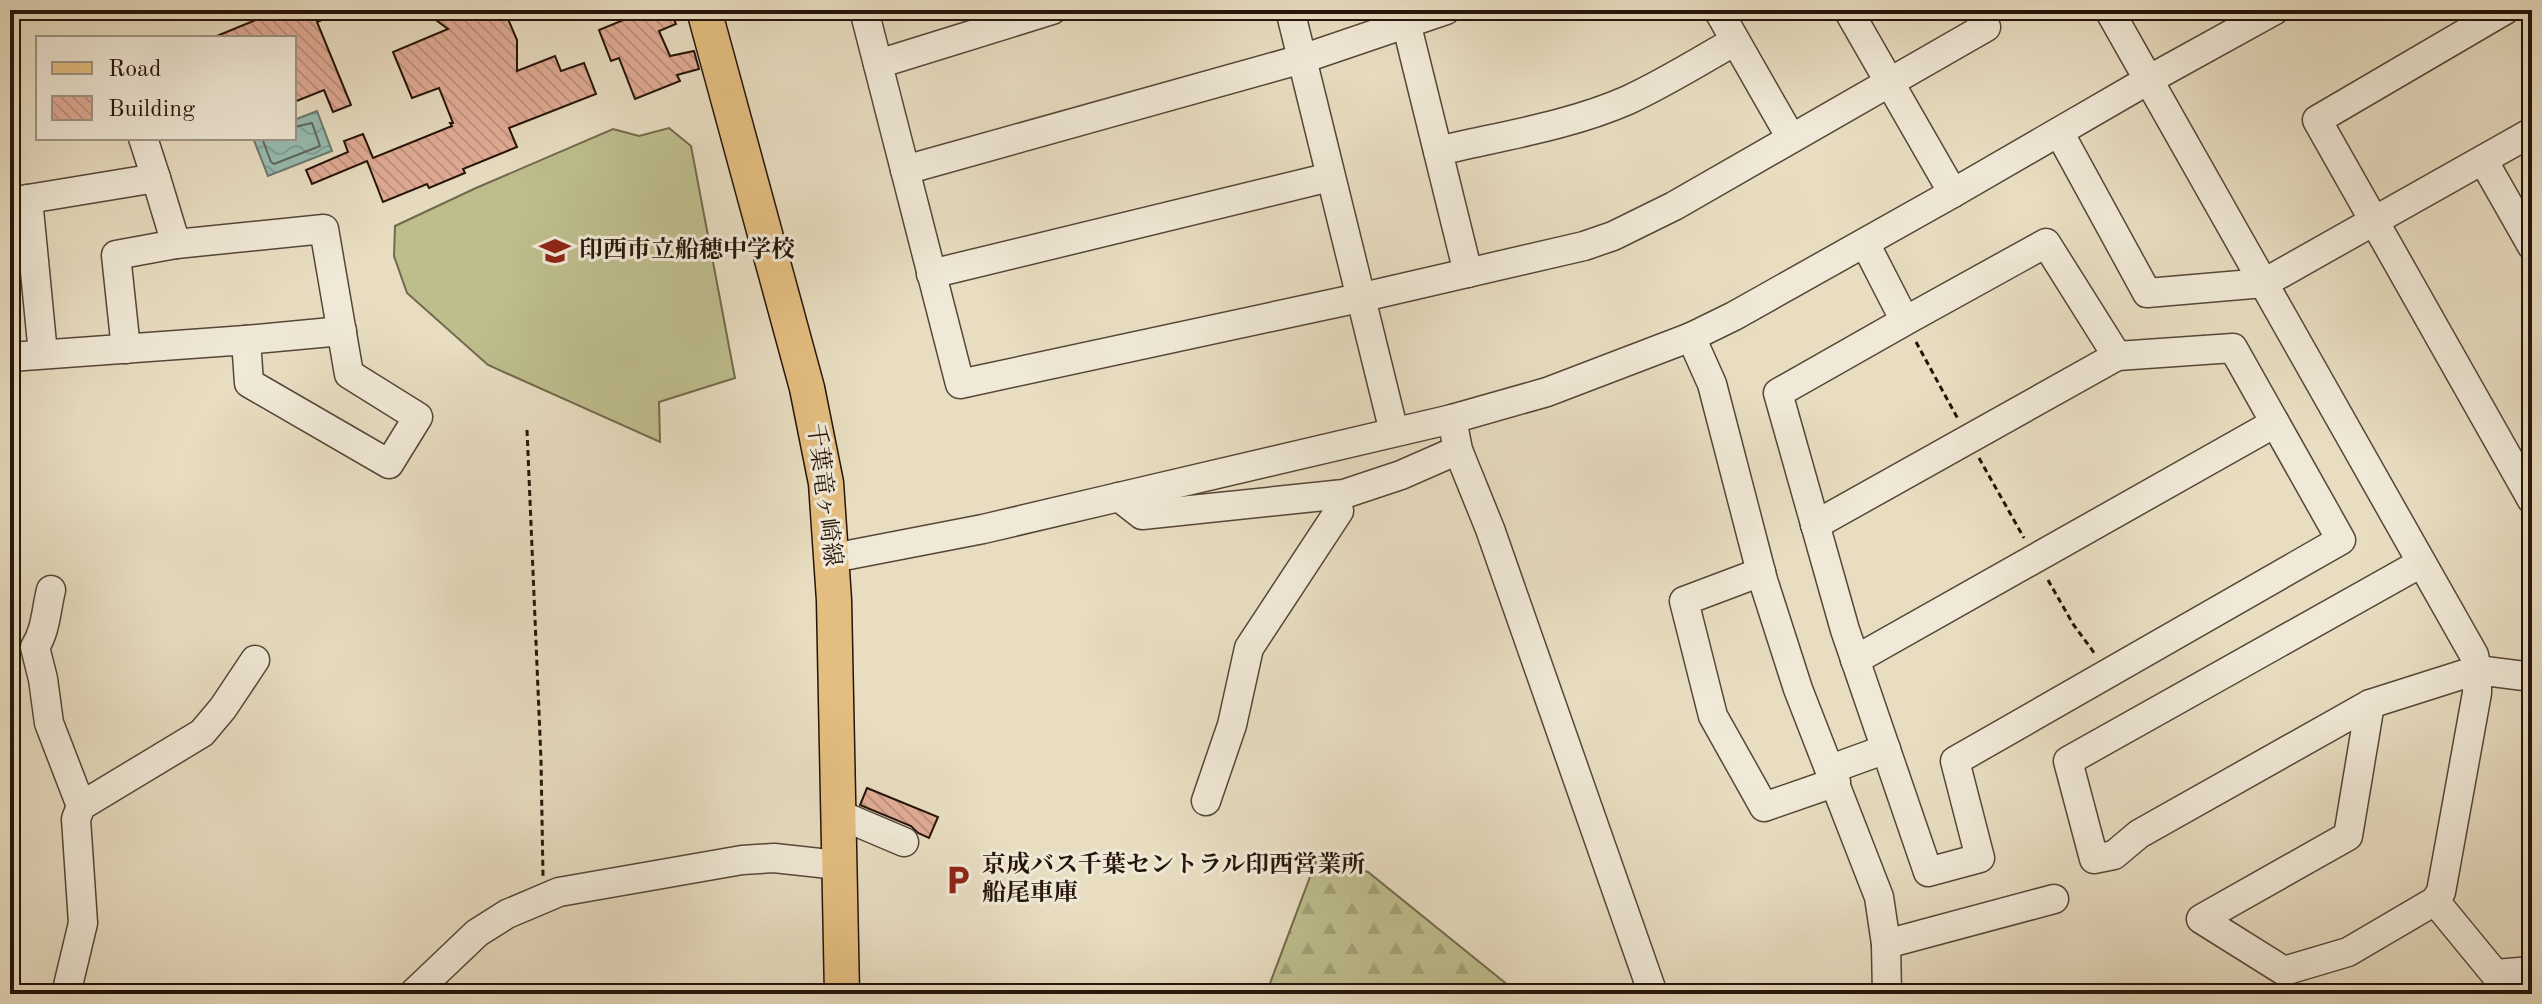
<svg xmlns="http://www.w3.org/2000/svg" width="2542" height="1004" font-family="'Old Standard TT','Noto Serif JP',serif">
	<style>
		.forest { fill: url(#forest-firs); stroke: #72694c; stroke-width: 2 }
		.garden { fill: #bebe8d; stroke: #72694c; stroke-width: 2 }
		.water { fill: url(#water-waves); stroke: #6a796e; stroke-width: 2 }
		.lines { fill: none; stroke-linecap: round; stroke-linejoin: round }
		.shore { stroke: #5e685e; stroke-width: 2 }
		.building { fill: url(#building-back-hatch); stroke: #26140a; stroke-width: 2 }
		.minor-casing { stroke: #564638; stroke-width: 31 }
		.major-casing { stroke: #26140a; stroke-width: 37 }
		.path { stroke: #26140a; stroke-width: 3; stroke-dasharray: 6 4; stroke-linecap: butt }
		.minor { stroke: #f0e9d7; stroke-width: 28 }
		.major { stroke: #e4be80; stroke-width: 34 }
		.labels { text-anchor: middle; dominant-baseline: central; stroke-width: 6; stroke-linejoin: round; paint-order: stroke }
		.poi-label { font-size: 24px; font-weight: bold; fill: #26140a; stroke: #f0e9d7; text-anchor: start }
		.street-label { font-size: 24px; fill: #26140a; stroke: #f0e9d7 }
	</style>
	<defs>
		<pattern id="forest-firs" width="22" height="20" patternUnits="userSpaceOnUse" patternTransform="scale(2)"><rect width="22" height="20" fill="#bebe8d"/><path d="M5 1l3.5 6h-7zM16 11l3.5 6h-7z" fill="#a3a278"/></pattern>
		<pattern id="water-waves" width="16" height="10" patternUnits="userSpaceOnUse" patternTransform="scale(2)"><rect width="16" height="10" fill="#97bcb1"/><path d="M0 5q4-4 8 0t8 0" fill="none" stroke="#82a197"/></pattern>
		<pattern id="building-back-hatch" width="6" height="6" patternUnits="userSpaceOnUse" patternTransform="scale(2)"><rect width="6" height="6" fill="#e1ac96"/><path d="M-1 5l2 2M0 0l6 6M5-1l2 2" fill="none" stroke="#c19380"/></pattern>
	</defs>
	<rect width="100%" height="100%" fill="#e8ddc1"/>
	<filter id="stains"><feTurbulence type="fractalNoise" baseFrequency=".0025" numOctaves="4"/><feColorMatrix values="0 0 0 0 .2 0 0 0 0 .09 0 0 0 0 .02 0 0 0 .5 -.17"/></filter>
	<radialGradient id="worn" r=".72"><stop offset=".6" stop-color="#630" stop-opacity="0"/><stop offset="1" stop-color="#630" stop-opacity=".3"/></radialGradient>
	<polygon class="forest" points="1316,861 1368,872 1519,994 1266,994"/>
	<polygon class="garden" points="669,128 691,146 735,378 659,402 660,442 488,365 407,293 394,256 395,226 476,188 613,129 639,136"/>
	<polygon class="water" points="317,111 332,151 268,176 253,138 294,138 294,120"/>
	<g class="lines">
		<polyline class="shore" points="262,138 271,162 274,164 320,146 312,123 294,127"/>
	</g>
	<g class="building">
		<polygon points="280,10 345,10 317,22 351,105 333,112 324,90 294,102 294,38 212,38"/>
		<polygon points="444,10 499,10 508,19 517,40 517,71 555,56 561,71 584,63 596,94 509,128 517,147 463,169 465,173 429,188 427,184 383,202 367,161 312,184 306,170 348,152 344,141 363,134 373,158 452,126 450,123 453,123 439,88 412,98 393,52 448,29 436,20"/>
		<polygon points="622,10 670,10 676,24 659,31 670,56 694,51 699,69 677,75 680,81 635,99 619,58 611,61 599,30 626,19"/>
		<polygon points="867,788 938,817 929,838 918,833 911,826 860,805"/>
	</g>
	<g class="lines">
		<g class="minor-casing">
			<g id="minor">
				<polyline points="864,10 960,384 1359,298 1584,246 1613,236 1674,206 1986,27 1977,10"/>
				<polyline points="1290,10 1394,432"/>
				<polyline points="1403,10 1468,273"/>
				<polyline points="1718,10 1791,138"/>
				<polyline points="1848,10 1953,193"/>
				<polyline points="2109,10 2474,655 2477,670 2477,693 2441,892 2435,901 2348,952 2284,971 2201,919 2348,836 2370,704"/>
				<polyline points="2505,10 2317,120 2532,500"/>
				<polyline points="878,64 1052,10"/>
				<polyline points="2059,132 2147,293 2264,283 2532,132"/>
				<polyline points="143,138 156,178"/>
				<path d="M 1438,151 C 1501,136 1569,126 1628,100 C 1665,83 1700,61 1735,41"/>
				<polyline points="2483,160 2532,246"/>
				<polyline points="905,170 1302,59 1446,10"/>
				<polyline points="28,199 43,354"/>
				<polyline points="10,202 156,178 176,244 324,229 349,374 418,417 389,464 249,383 246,340 10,357"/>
				<polyline points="1865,243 1905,321 1778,393 1845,630 1928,872 1980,858 1955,761 2341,540 2233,348 2117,356 2046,243 1905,321"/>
				<polyline points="931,274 1330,177"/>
				<polyline points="1691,337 1712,384 1763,580 1798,689 1879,897 1886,944 2054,899"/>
				<polyline points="246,340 342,331"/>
				<polyline points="126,349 116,255 176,244"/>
				<polyline points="1452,419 1458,450 1490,529 1653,994"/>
				<polyline points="1119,497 1142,515 1344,494 1401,475 1458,450"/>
				<polyline points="1815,525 2117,356"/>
				<polyline points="833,558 983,529 1119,497 1452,419 1547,392 1691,337 1734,316 1953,193 2150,79 2275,10"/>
				<polyline points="2421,563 2068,761 2094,859 2114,855 2139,834 2370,704 2477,670 2532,677"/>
				<polyline points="1761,572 1684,601 1713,716 1764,807 1836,782"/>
				<path d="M 51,590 C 46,610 46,630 35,647 L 43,679 L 49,723 L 81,806"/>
				<polyline points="1855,660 2275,423"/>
				<polyline points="1831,769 1886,749"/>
				<polyline points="1206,801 1232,725 1249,648 1339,511 1335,495"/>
				<polyline points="838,814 904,842"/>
				<polyline points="2435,901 2495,974 2532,971"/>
				<polyline points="1886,944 1887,994"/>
				<polyline points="66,994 83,923 76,819 81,806 202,733 223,708 255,660"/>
				<polyline points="413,994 477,933 507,914 559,892 742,860 774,858 838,865"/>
			</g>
		</g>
		<g class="major-casing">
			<polyline id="major" points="704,10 807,388 826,483 834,600 842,994"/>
		</g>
		<g class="path">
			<polyline points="1916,342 1958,419"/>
			<polyline points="527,430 541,760 543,876"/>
			<polyline points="1979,458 2024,538"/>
			<polyline points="2048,580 2073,624 2095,654"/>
			<polyline points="10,606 19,620"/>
		</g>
		<use href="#minor" class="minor"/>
		<use href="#major" class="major"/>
	</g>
	<defs>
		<g id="school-bare" transform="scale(2.4)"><path d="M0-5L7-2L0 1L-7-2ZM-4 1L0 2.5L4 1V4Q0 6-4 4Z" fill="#8f2418" stroke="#f0e9d7" stroke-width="2.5" paint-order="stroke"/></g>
		<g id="parking-bare" transform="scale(2.4)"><path d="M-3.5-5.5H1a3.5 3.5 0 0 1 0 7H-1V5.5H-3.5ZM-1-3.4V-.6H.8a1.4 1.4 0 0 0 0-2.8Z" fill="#8f2418" stroke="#f0e9d7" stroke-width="2.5" paint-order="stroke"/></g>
	</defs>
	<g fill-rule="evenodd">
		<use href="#school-bare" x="555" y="251"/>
		<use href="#parking-bare" x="958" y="880"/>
	</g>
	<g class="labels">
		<g class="poi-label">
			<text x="579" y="251">印西市立船穂中学校</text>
			<text x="982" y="866">京成バス千葉セントラル印西営業所<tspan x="982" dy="28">船尾車庫</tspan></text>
		</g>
		<g class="street-label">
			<text transform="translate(823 495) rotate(83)">千葉竜ヶ崎線</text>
		</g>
	</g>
	<rect width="2542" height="1004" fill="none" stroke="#e8ddc1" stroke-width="40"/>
	<rect x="12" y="12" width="2518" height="980" fill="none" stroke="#26140a" stroke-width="4"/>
	<rect x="20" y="20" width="2502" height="964" fill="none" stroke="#26140a" stroke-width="2"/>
	<rect x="36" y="36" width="260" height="104" fill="#f0e9d7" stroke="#9f9485" stroke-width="2"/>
	<rect x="52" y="62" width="40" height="12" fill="#e4be80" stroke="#9f9485" stroke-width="2"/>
	<text x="108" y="76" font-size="24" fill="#26140a">Road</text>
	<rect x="52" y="96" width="40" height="24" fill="url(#building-back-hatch)" stroke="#9f9485" stroke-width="2"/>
	<text x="108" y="116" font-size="24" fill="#26140a">Building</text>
	<rect width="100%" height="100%" filter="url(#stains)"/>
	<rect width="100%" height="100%" fill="url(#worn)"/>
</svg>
